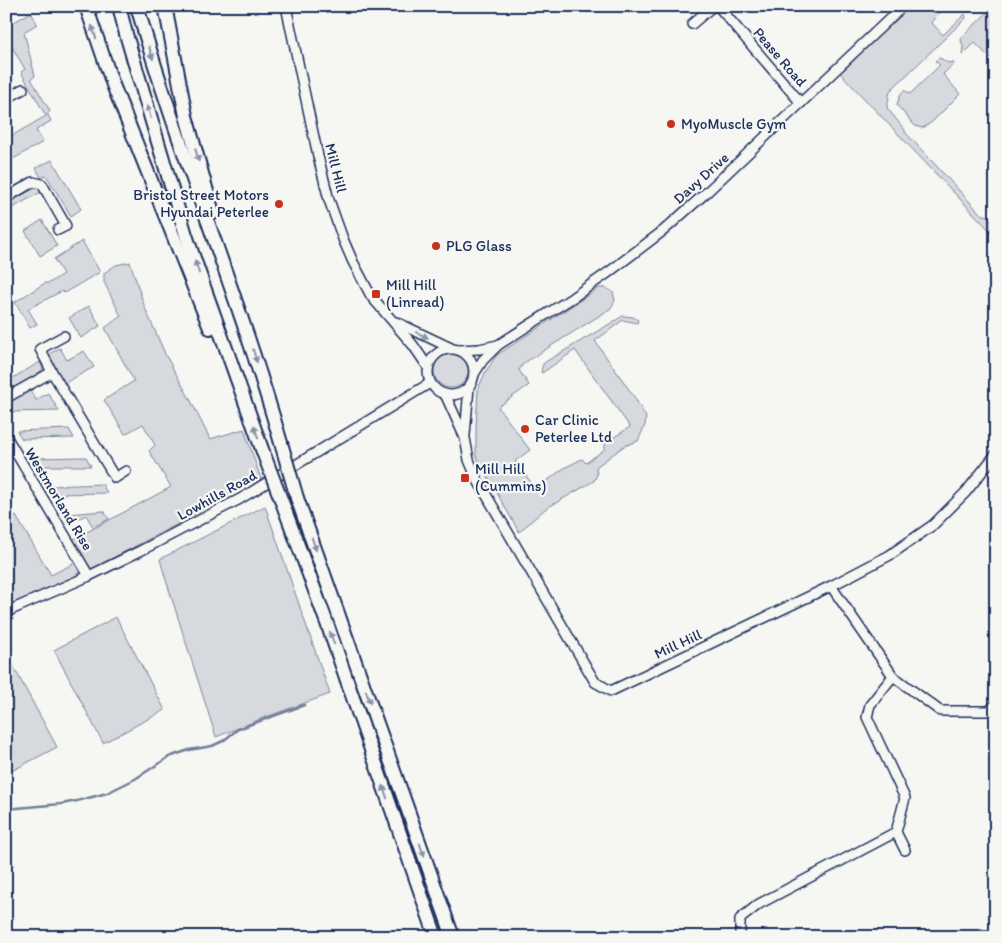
<svg xmlns="http://www.w3.org/2000/svg" width="1002" height="943" font-family="Itim,sans-serif">
	<style>
		.green { fill: #d6d9dd; stroke: #78849e }
		.lines { fill: none; stroke-linecap: round; stroke-linejoin: round }
		.stream { stroke: #717e99; stroke-width: 2.5 }
		.minor-casing { stroke: #1b2f5e; stroke-width: 12 }
		.highway-casing { stroke: #1b2f5e; stroke-width: 16 }
		.minor { stroke: #f6f6f2; stroke-width: 9 }
		.highway { stroke: #f6f6f2; stroke-width: 12 }
		.highway-bridge-casing { stroke: #1b2f5e; stroke-width: 16; stroke-linecap: butt }
		.highway-bridge { stroke: #f6f6f2; stroke-width: 12 }
		.oneway { fill: #8892a8 }
		.poi-dot { fill: #c8321e; stroke: #f6f6f2; stroke-width: 2 }
		.labels { text-anchor: middle; dominant-baseline: central; stroke-width: 4.5; stroke-linejoin: round; paint-order: stroke }
		.street-label { font-size: 15px; fill: #1b2f5e; stroke: #f6f6f2 }
		.poi-label { font-size: 15px; fill: #1b2f5e; stroke: #f6f6f2; text-anchor: start }
	</style>
	<rect width="100%" height="100%" fill="#f6f6f2"/>
	<filter id="ink" filterUnits="userSpaceOnUse"><feTurbulence type="fractalNoise" baseFrequency=".02" numOctaves="2"/><feDisplacementMap in="SourceGraphic" scale="10" xChannelSelector="R" yChannelSelector="G"/><feConvolveMatrix kernelMatrix="1 2 1 2 8 2 1 2 1" color-interpolation-filters="sRGB"/></filter>
	<g filter="url(#ink)">
		<g class="green">
			<polygon points="910,6 947,6 931,22 943,35 965,14 966,18 890,91 887,108 905,130 905,132 979,212 983,215 986,215 996,225 996,237 840,73"/>
			<polygon points="994,6 996,6 996,54 990,58 975,43 962,55 963,46 961,40 962,37"/>
			<polygon points="31,12 37,24 24,32 35,76 31,79 50,111 47,115 48,115 51,121 36,130 43,142 6,163 6,139 46,116 21,72 25,69 6,37 6,27"/>
			<polygon points="940,58 948,63 953,62 954,64 943,74 960,94 932,122 926,126 922,128 915,126 897,105 900,95 904,90 910,94 940,65 935,61"/>
			<polygon points="52,160 81,209 71,216 46,175 41,178 36,168"/>
			<polygon points="35,188 39,188 41,192 7,211 6,203"/>
			<polygon points="42,220 57,246 40,256 25,231"/>
			<polygon points="82,241 100,272 64,293 62,291 28,309 37,324 30,328 15,302 45,283 49,283 63,274 54,259"/>
			<polygon points="130,262 145,308 166,356 190,399 210,439 244,429 261,479 217,499 191,517 90,570 72,540 171,487 149,451 155,445 143,424 125,434 104,400 134,381 105,328 121,316 104,282 104,273 116,265"/>
			<polygon points="599,288 606,288 613,292 615,301 610,309 524,363 519,370 529,385 498,407 530,450 515,461 536,489 564,468 582,459 586,463 605,449 605,443 630,427 575,350 542,373 541,372 543,364 547,361 623,316 633,317 638,320 637,323 623,320 595,341 635,398 646,417 645,425 638,441 624,446 596,467 597,475 594,481 545,509 519,532 476,456 476,426 478,389 486,371 497,355"/>
			<polygon points="89,306 100,326 81,338 69,318"/>
			<polygon points="60,348 67,360 84,351 94,367 63,384 47,355"/>
			<circle cx="451" cy="371" r="17"/>
			<polygon points="40,362 43,369 36,375 6,394 6,382"/>
			<polygon points="29,389 36,400 48,393 59,411 7,412 6,402"/>
			<polygon points="69,429 74,438 22,439 17,431"/>
			<polygon points="86,457 91,466 38,466 34,458"/>
			<polygon points="102,484 107,493 55,494 51,486"/>
			<polygon points="265,506 330,694 263,718 216,737 165,577 160,559"/>
			<polygon points="104,511 109,519 93,527 86,515 72,522 67,514"/>
			<polygon points="16,516 51,575 75,563 79,571 74,579 6,609 6,519"/>
			<polygon points="116,617 165,710 103,743 54,650"/>
			<polygon points="6,653 57,747 6,774"/>
		</g>
		<g class="lines">
			<polyline class="stream" points="6,809 61,804 77,801 107,793 135,779 169,757 189,750 212,746 223,741 238,729 304,705"/>
			<g class="minor-casing">
				<g id="minor">
					<polyline points="286,6 318,156 329,200 343,239 353,262 371,296 413,345 428,367"/>
					<polyline points="718,6 801,103"/>
					<polyline points="692,24 713,6"/>
					<polyline points="6,99 23,89"/>
					<polyline points="6,198 33,182 42,184 66,226 58,230"/>
					<polyline points="396,322 451,348"/>
					<circle cx="451" cy="372" r="23"/>
					<polyline points="459,350 479,349 498,345"/>
					<polyline points="52,372 40,349 64,336"/>
					<polyline points="474,374 483,360 498,345 572,298 609,272 663,231 708,191 903,6"/>
					<polyline points="445,394 465,438 469,460 477,479 595,682 611,691 831,586 890,555 933,525 966,492 996,454"/>
					<polyline points="6,398 52,372 115,478 126,471"/>
					<polyline points="465,435 469,387"/>
					<polyline points="6,436 89,576"/>
					<polyline points="831,586 893,676 940,711 989,711 996,704"/>
					<polyline points="6,612 89,576 140,551 240,499 430,383"/>
					<polyline points="893,676 870,705 867,717 905,798 896,832 905,850"/>
					<polyline points="740,937 740,919 759,904 896,832"/>
				</g>
			</g>
			<g class="highway-casing">
				<g id="highway">
					<polyline points="86,6 113,85 210,328"/>
					<polyline points="119,6 126,34 174,196 187,238 203,284 263,452"/>
					<path d="M 137,6 C 179,154 239,296 281,443"/>
					<polyline points="165,6 186,116 213,213"/>
					<polyline points="297,498 453,937"/>
					<polyline points="285,510 328,626 436,937"/>
				</g>
			</g>
			<use href="#minor" class="minor"/>
			<use href="#highway" class="highway"/>
			<g class="highway-bridge-casing">
				<g id="highway-bridge">
					<polyline points="281,443 297,498"/>
					<polyline points="263,452 285,510"/>
				</g>
			</g>
			<use href="#highway-bridge" class="highway-bridge"/>
		</g>
		<defs><path id="oneway-solid" d="M-6-.8H1V-3.2L6.5 0L1 3.2V.8H-6Z" transform="scale(1.25)"/></defs>
		<g class="oneway">
			<use href="#oneway-solid" transform="translate(94 32) rotate(-109)"/>
			<use href="#oneway-solid" transform="translate(151 53) rotate(73)"/>
			<use href="#oneway-solid" transform="translate(149 112) rotate(-106)"/>
			<use href="#oneway-solid" transform="translate(197 155) rotate(75)"/>
			<use href="#oneway-solid" transform="translate(197 267) rotate(-108)"/>
			<use href="#oneway-solid" transform="translate(422 335) rotate(25)"/>
			<use href="#oneway-solid" transform="translate(255 356) rotate(73)"/>
			<use href="#oneway-solid" transform="translate(256 432) rotate(-109)"/>
			<use href="#oneway-solid" transform="translate(314 544) rotate(71)"/>
			<use href="#oneway-solid" transform="translate(332 638) rotate(-109)"/>
			<use href="#oneway-solid" transform="translate(368 697) rotate(71)"/>
			<use href="#oneway-solid" transform="translate(385 792) rotate(-109)"/>
			<use href="#oneway-solid" transform="translate(422 850) rotate(71)"/>
		</g>
	</g>
	<g class="poi-dot">
		<circle cx="671" cy="124" r="5"/>
		<circle cx="279" cy="204" r="5"/>
		<circle cx="436" cy="246" r="5"/>
		<rect x="371" y="289" width="10" height="10" rx="2.5"/>
		<circle cx="525" cy="429" r="5"/>
		<rect x="460" y="473" width="10" height="10" rx="2.5"/>
	</g>
	<g class="labels">
		<g class="street-label">
			<text transform="translate(780 57) rotate(49)">Pease Road</text>
			<text transform="translate(336 168) rotate(76)">Mill Hill</text>
			<text transform="translate(701 178) rotate(-42)">Davy Drive</text>
			<text transform="translate(217 495) rotate(-29)">Lowhills Road</text>
			<text transform="translate(59 499) rotate(59)">Westmorland Rise</text>
			<text transform="translate(678 644) rotate(-25)">Mill Hill</text>
		</g>
		<g class="poi-label">
			<text x="681" y="124">MyoMuscle Gym</text>
			<text x="269" y="195" text-anchor="end">Bristol Street Motors<tspan x="269" dy="17">Hyundai Peterlee</tspan></text>
			<text x="446" y="246">PLG Glass</text>
			<text x="386" y="285">Mill Hill<tspan x="386" dy="17">(Linread)</tspan></text>
			<text x="535" y="420">Car Clinic<tspan x="535" dy="17">Peterlee Ltd</tspan></text>
			<text x="475" y="469">Mill Hill<tspan x="475" dy="17">(Cummins)</tspan></text>
		</g>
	</g>
	<rect width="1002" height="943" fill="none" stroke="#f6f6f2" stroke-width="25"/>
	<rect x="12" y="12" width="977" height="918" fill="none" stroke="#1b2f5e" stroke-width="2" filter="url(#ink)"/>
</svg>
